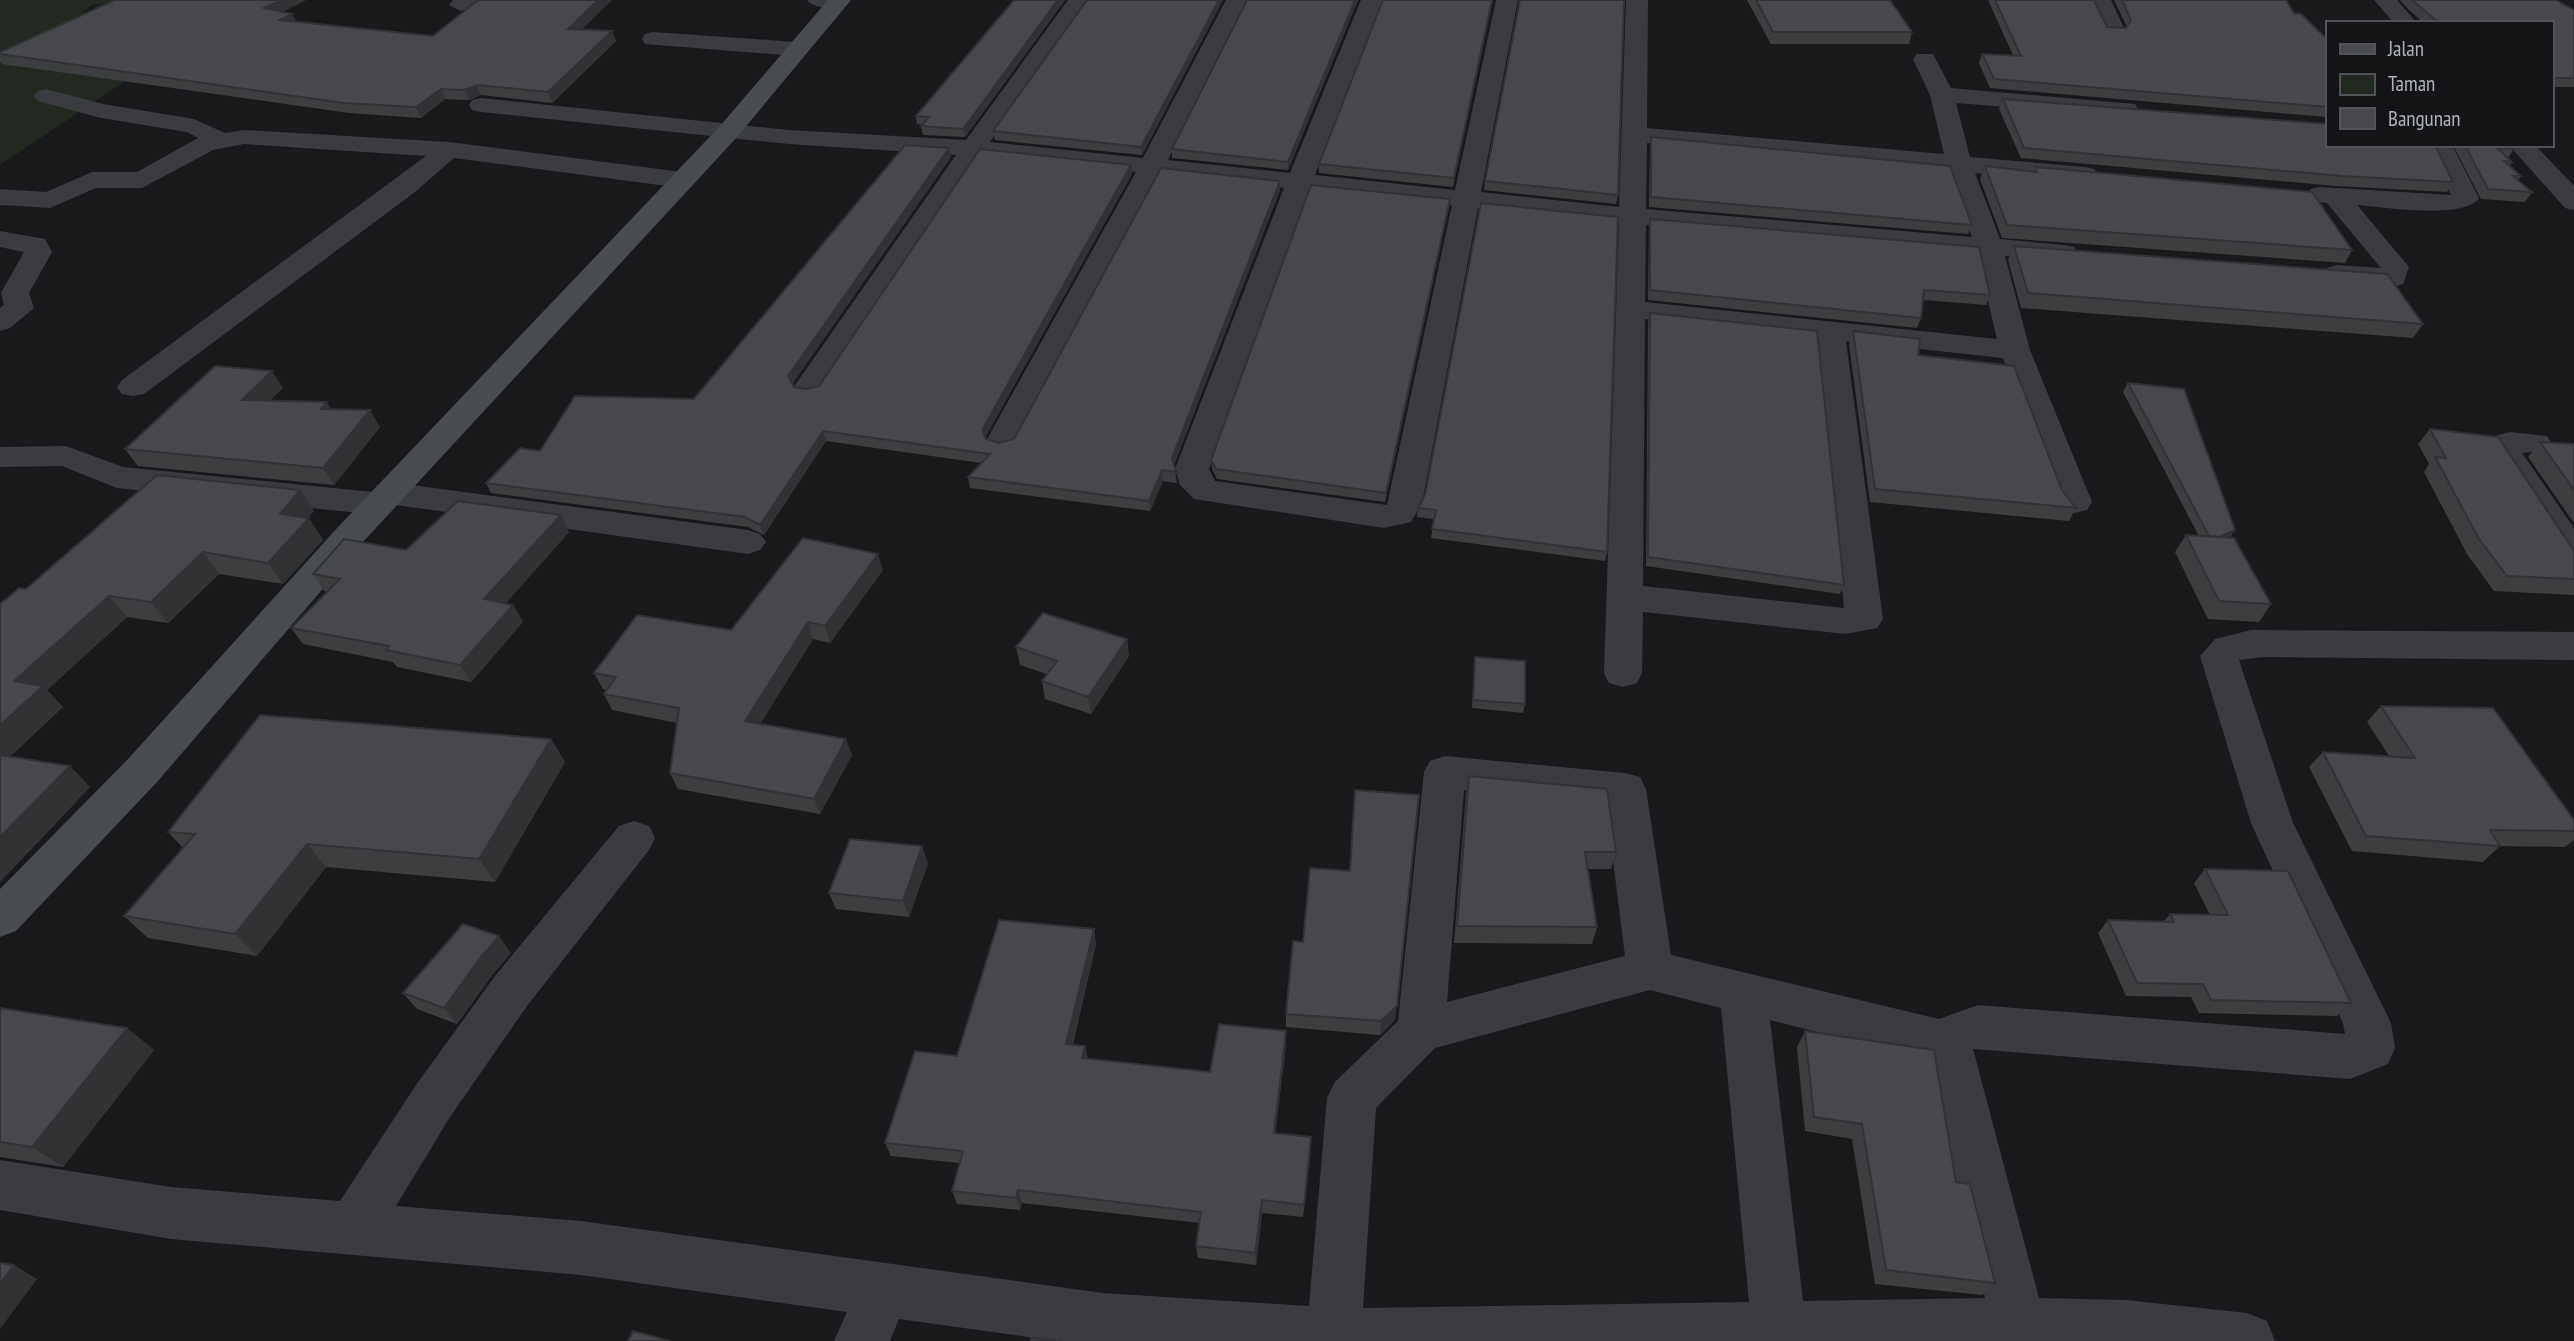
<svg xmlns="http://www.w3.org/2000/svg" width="2574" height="1341" font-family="'PT Sans Narrow',sans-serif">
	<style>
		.green { fill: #212921 }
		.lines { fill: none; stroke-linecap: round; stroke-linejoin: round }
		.street { fill: #3a3c40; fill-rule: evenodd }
		.secondary { fill: #484b50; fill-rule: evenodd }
		.wall { fill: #3c3e40 }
		.shaded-wall { fill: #313234 }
		.building { fill: #46484b; stroke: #313234; stroke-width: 2 }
	</style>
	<rect width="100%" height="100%" fill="#19191b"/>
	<polygon class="green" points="0,0 189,0 179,5 93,4 30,58 143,69 0,165"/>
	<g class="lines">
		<g class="street">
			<polygon points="453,0 484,0 481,5 460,11 449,5"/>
			<path d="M 807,0 L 849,0 L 850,1 C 842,11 815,10 807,0 Z"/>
			<path d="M 1068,0 L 1090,0 L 990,142 L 1143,158 L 1226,0 L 1248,0 L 1168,160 L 1290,173 L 1361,0 L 1383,0 L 1315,175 L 1455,190 L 1496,0 L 1518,0 L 1481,192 L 1619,207 L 1626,0 L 1648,0 L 1647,128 L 1944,154 L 1930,95 L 1913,59 L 1917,54 L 1933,54 L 1951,88 L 2135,104 L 2138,109 L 2135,114 L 2126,116 L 1956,103 L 1970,157 L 2085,167 L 2094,169 L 2098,175 L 2094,181 L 2085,183 L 1975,173 L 2000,239 L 2064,245 L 2074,247 L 2078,253 L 2074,259 L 2064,261 L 2005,256 L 2030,350 L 2092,502 L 2087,510 L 2075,513 L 2063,510 L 2058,502 L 2003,358 L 1846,341 L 1883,619 L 1877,628 L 1846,634 L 1643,612 L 1642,673 L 1637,683 L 1623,687 L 1609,683 L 1604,673 L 1619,223 L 1478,208 L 1422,503 L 1411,522 L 1384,528 L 1194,499 L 1180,485 L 1175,469 L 1284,188 L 1160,175 L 1018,441 L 1014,448 L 1002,451 L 990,448 L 986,441 L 1136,172 L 980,156 L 820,395 L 809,397 L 798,395 L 793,388 L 956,155 L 789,144 L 481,112 L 472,110 L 469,105 L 472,100 L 481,98 L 789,130 L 966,140 ZM 1647,143 L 1948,170 L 1972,237 L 1646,209 ZM 1309,191 L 1452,205 L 1387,505 L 1215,481 L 1209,469 ZM 1646,225 L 1977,254 L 1997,339 L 1645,302 ZM 1645,319 L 1816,338 L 1844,608 L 1643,586 Z"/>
			<polygon points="2089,0 2111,0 2125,30 2122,35 2106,35"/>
			<polygon points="2374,0 2397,0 2417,23 2394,23"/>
			<polygon points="653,32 796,42 807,49 796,56 645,44 642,39 645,34"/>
			<polygon points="46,89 103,104 194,119 225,133 244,130 449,142 682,172 691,174 695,180 691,186 682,188 454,158 415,192 144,394 133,396 122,394 117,387 122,380 426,156 244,144 213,150 142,188 96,188 50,208 0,205 0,189 46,192 92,172 137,172 198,138 187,132 101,118 38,101 34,96 38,91"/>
			<path d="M 2427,145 L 2452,145 L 2479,198 C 2464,220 2384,207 2357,205 L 2409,267 L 2403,284 L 2393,287 L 2327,280 L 2323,274 L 2327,268 L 2337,265 L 2381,268 L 2327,203 L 2311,201 L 2307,195 L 2311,189 L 2320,187 L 2451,195 Z"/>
			<polygon points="2509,145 2535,145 2574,186 2574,210 2565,208"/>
			<polygon points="0,231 45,239 52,252 29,293 34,308 10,328 0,331 0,308 4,305 1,293 24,252 0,247"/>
			<polygon points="2510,432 2547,436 2551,443 2547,450 2522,453 2574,528 2574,566 2561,562 2490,457 2488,447 2498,435"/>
			<polygon points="66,446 123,467 373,492 377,485 389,482 748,530 760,534 766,542 760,550 748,554 396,505 391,512 379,515 117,488 62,466 0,467 0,447"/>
			<path d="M 2251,630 L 2574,632 L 2574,660 L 2263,657 L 2239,660 L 2293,823 L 2391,1023 L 2395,1048 L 2388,1064 L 2350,1079 L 1973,1049 L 2039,1298 L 2126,1300 L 2247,1313 L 2267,1321 L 2275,1341 L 1057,1341 L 899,1319 L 890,1341 L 834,1341 L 847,1312 L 581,1275 L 171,1239 L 0,1210 L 0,1160 L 171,1187 L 340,1201 L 416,1085 L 495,976 L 619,826 L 634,821 L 649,826 L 655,838 L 649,850 L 527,1006 L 450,1117 L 396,1206 L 581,1221 L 1103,1293 L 1309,1306 L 1327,1098 L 1335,1082 L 1398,1021 L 1424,772 L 1430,761 L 1445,756 L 1625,773 L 1640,777 L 1646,789 L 1671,955 L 1939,1019 L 1978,1005 L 2345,1034 L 2343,1023 L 2251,823 L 2200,656 L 2215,639 ZM 1464,790 L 1606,804 L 1625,956 L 1447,1002 ZM 1650,990 L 1721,1008 L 1749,1302 L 1363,1308 L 1376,1108 L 1435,1048 ZM 1770,1020 L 1927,1060 L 1985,1298 L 1803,1301 Z"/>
		</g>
		<polygon class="secondary" points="828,0 851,0 738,136 363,542 158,781 16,931 0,937 0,889 128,759 339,526 720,126"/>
	</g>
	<g class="wall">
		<polygon points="155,0 306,0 282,12 292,14 296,22 433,36 478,0 612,0 581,29 612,31 616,41 552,103 481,95 469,100 445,99 421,118 349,113 2,64 0,61 0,54"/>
		<polygon points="1014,0 1065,0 965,137 923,135 921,126 923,125 917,124 916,116"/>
		<polygon points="1223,0 1142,155 995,140 993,131"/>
		<polygon points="1247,0 1358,0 1288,170 1172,158 1172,149"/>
		<polygon points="1493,0 1453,187 1319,173 1319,164"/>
		<polygon points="1747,0 1890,0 1912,32 1909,44 1771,44"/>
		<polygon points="1988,0 2094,0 2107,27 2126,28 2127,27 2114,0 2286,0 2294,13 2327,39 2327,117 1990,88 1979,63 1982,54 2013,55"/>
		<polygon points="2400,0 2556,0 2574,10 2574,87 2551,87 2551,23 2424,23 2409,10"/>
		<polygon points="2003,99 2453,182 2447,192 2336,186 2021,158 1999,109"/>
		<polygon points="1651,137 1972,225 1968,234 1649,207 1650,146"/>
		<polygon points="2453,145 2511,145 2514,149 2508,158 2512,162 2509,166 2521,176 2518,180 2532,192 2525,202 2481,199"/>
		<polygon points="951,157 792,384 794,387 806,389 819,386 1132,174 985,437 986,439 999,443 1014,439 1280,190 1174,465 1177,483 1163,481 1150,511 970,488 968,477 981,463 826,441 764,535 748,527 491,493 486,483 540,451 694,399"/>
		<polygon points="1985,166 2033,171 2035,167 2352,250 2345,263 2002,238 1980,179"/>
		<polygon points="1485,181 1618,195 1616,204 1484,190"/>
		<polygon points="1450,199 1449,207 1385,502 1217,479 1212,469 1211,460"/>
		<polygon points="1650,219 1990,295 1986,305 1923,300 1921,318 1917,328 1648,300 1649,228"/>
		<polygon points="2014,246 2423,324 2413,338 2021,308 2008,260"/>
		<polygon points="1650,313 1844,585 1840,594 1646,566 1648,322"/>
		<polygon points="1853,331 1918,355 2062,490 2076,508 2069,521 1870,502 1849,344"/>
		<polygon points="2128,383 2230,538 2271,604 2259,622 2208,619 2175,552 2186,535 2199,536 2123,392"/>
		<polygon points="283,388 270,400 331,409 380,427 334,485 138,466 125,449"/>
		<polygon points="2430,429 2574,549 2574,595 2494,591 2467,554 2424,472 2429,464 2418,444"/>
		<polygon points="2540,442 2574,444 2574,523 2528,457"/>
		<polygon points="1425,495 1607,552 1605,561 1431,538 1434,519 1417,517 1418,508"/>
		<polygon points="314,511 308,518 323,540 283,584 219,574 168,623 127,617 47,690 63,707 10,756 90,787 0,882 0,604 26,589"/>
		<polygon points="569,532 506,603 513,605 523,622 471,682 397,667 393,662 303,644 291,628 327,592 324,591 313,574 406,550"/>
		<polygon points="883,570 830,643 813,639 760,724 846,739 852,755 820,814 678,789 670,773 677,723 612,710 604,694 607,690 603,689 594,673 731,630"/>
		<polygon points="1127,639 1129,656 1091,714 1045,699 1042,681 1047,674 1020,665 1016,647"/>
		<polygon points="1475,657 1525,704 1523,713 1472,708"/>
		<polygon points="2381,706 2574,820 2574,840 2565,847 2500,846 2483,862 2352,851 2309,767 2323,752 2389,756 2367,722"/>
		<polygon points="551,739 565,762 495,882 326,867 257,956 148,938 124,916 183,848 168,832"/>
		<polygon points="1469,776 1616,852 1611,869 1588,869 1597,927 1592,944 1454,943 1466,793"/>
		<polygon points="928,863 909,917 836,909 829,893"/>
		<polygon points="2205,869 2351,1003 2337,1016 2199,1013 2191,997 2126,996 2098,933 2108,920 2163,922 2170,914 2210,915 2194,883"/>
		<polygon points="1094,929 1096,944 1073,1044 1085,1046 1088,1059 1210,1072 1286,1045 1275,1133 1311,1150 1303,1217 1262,1213 1256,1265 1198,1258 1196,1246 1200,1223 1022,1203 1020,1210 957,1204 952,1191 960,1163 891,1156 885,1143 957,1056"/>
		<polygon points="1303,942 1395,1020 1380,1035 1286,1027 1286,1014"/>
		<polygon points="511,953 493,974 457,1024 417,1009 403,993"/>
		<polygon points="0,1008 127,1028 154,1050 63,1167 0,1157 0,1159"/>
		<polygon points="1805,1031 1956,1182 1995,1283 1982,1295 1875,1284 1852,1139 1805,1131 1797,1047"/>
	</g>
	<g class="shaded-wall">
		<polygon points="281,0 305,0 269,18 264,8"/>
		<polygon points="598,0 612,0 572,39 568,29"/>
		<polygon points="1058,0 1065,0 965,137 963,129"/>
		<polygon points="1219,0 1223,0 1142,155 1141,147"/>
		<polygon points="1355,0 1358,0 1288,170 1288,162"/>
		<polygon points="1492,0 1493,0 1453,187 1454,178"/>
		<polygon points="292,14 297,24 280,20"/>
		<polygon points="612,31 616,41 552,103 548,92"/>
		<polygon points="477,85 481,95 469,100 464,90"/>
		<polygon points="441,89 445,99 421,118 416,107"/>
		<polygon points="949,148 951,157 791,386 788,376"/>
		<polygon points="1131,165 1132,174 984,440 982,430"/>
		<polygon points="1280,181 1280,190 1173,468 1172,458"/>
		<polygon points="1450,199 1449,207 1385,502 1386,493"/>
		<polygon points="272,371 283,388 253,417 242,400"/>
		<polygon points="327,402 337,419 321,409"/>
		<polygon points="370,410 380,427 334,485 323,468"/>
		<polygon points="823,431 826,441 764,535 760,525"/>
		<polygon points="1162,470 1163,481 1150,511 1149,501"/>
		<polygon points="300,490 314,511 302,525 309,518 323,540 283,584 268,563 280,514"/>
		<polygon points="561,515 569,532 494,616 484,599"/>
		<polygon points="2235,530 2229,539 2211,540"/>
		<polygon points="203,552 219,574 168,623 151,602"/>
		<polygon points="878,554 883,570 830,643 825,626"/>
		<polygon points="109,596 127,617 47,690 63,707 0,766 0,725 14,681"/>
		<polygon points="513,605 523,622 471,682 460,665"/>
		<polygon points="808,622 813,639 752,737 745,721"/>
		<polygon points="1127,639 1129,656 1091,714 1088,697"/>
		<polygon points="551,739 565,762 495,882 479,859"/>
		<polygon points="846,739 852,755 820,814 814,799"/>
		<polygon points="70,766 90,787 0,882 0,837"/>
		<polygon points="307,844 326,867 257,956 235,934"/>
		<polygon points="922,846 928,863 909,917 903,901"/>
		<polygon points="1094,929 1096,944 1069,1057 1066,1044"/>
		<polygon points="499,936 511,953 493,974 457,1024 444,1008 480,958"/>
		<polygon points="1397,1006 1395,1020 1380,1035 1381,1021"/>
		<polygon points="127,1028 154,1050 63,1167 32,1147"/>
		<polygon points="1286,1031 1286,1045 1274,1146 1274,1133"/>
		<polygon points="1085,1046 1088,1059 1082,1058"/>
		<polygon points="1311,1137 1311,1150 1303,1217 1304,1205"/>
		<polygon points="1018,1190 1022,1203 1020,1210 1016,1198"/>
		<polygon points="1262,1200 1262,1213 1256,1265 1255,1253"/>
		<polygon points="14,1265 37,1279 0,1329 0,1284"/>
	</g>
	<g class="building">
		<polygon points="115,0 281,0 264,8 292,14 280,20 433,36 478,0 598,0 568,29 612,31 548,92 477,85 464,90 441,89 416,107 344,103 0,54 0,52"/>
		<polygon points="1014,0 1058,0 963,129 921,126 929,117 916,116"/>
		<polygon points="1087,0 1219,0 1141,147 993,131"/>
		<polygon points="1247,0 1355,0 1288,162 1172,149"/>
		<polygon points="1383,0 1492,0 1454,178 1319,164"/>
		<polygon points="1520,0 1624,0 1618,195 1485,181"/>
		<polygon points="1756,0 1890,0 1912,32 1773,32"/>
		<polygon points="1995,0 2094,0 2107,27 2126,28 2131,20 2122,0 2286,0 2294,13 2301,14 2327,39 2327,107 1994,79 1982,54 2021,56"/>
		<polygon points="2412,0 2556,0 2574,10 2574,78 2551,78 2551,23 2439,23"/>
		<polygon points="2003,99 2327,124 2327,145 2435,145 2453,182 2342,176 2024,148"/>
		<polygon points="1651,137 1950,166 1972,225 1651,197"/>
		<polygon points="905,145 949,148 788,376 794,387 806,389 819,386 980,149 1131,165 982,430 986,439 999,443 1014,439 1161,168 1280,181 1172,458 1176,472 1162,470 1149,501 968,477 990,454 823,431 760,525 745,517 486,483 520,448 540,451 575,396 694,399"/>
		<polygon points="2465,145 2511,145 2514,149 2497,148 2512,162 2504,161 2521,176 2513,176 2532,192 2488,189"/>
		<polygon points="1985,166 2037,172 2035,167 2312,192 2352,250 2007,225"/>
		<polygon points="1311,185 1450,199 1386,493 1216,469 1211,460"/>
		<polygon points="1481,203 1618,217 1607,552 1432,529 1436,510 1418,508 1425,495"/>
		<polygon points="1650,219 1979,247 1990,295 1924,290 1921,318 1650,290"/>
		<polygon points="2014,246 2387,274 2423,324 2028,293"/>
		<polygon points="1650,313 1817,331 1844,585 1648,557"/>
		<polygon points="1853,331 1920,339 1918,355 2014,366 2062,490 2076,508 1875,489"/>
		<polygon points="215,366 272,371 242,400 327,402 321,409 370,410 323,468 125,449"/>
		<polygon points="2128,383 2184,389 2235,530 2219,537 2209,536"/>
		<polygon points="2430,429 2498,437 2572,548 2574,549 2574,579 2507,576 2479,539 2435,457 2446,458"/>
		<polygon points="2540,442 2574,444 2574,490"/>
		<polygon points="157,475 300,490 280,514 309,518 268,563 203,552 151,602 109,596 14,681 43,686 0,725 0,604 19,588 26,589"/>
		<polygon points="458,501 561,515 484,599 513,605 460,665 386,650 389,646 291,628 340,579 313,574 344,539 406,550"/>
		<polygon points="2186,535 2234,538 2271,604 2219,601"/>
		<polygon points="803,538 878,554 825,626 808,622 745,721 846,739 814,799 670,773 679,708 604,694 616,677 594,673 637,615 731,630"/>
		<polygon points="1043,613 1127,639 1088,697 1042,681 1057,661 1016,647"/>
		<polygon points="1475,657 1525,661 1525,704 1473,700"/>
		<polygon points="2381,706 2493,708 2574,820 2574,831 2490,830 2500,846 2366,836 2323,752 2415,758"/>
		<polygon points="260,715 551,739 479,859 307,844 235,934 124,916 195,834 168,832"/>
		<polygon points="0,755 70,766 0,837"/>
		<polygon points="1469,776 1607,789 1616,852 1585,852 1597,927 1457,926"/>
		<polygon points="1355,790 1419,795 1397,1006 1381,1021 1286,1014 1293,941 1303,942 1310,868 1350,871"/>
		<polygon points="850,839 922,846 903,901 829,893"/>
		<polygon points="2205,869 2288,871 2351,1003 2211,1000 2203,984 2137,983 2108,920 2174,922 2170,914 2228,915"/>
		<polygon points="999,920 1094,929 1066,1044 1085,1046 1082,1058 1210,1072 1219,1024 1286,1031 1274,1133 1311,1137 1304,1205 1262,1200 1255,1253 1196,1246 1201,1212 1018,1190 1016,1198 952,1191 963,1151 885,1143 915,1051 957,1056"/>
		<polygon points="463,924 499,936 480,958 444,1008 403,993"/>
		<polygon points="0,1008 127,1028 32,1147 0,1142"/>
		<polygon points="1805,1031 1934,1050 1956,1182 1970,1184 1995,1283 1886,1270 1862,1124 1814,1117"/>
		<polygon points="0,1263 14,1265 0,1284"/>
		<polygon points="633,1331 670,1341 628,1341"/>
		<polygon points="1031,1338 1058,1341 1031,1341"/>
	</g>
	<rect x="2326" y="21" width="228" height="126" fill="#141416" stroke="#515358" stroke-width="2"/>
	<rect x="2340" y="44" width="35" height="10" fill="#484b50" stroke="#515358" stroke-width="2"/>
	<text x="2388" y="56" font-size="21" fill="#acb2bb">Jalan</text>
	<rect x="2340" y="74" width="35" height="21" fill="#212921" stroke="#515358" stroke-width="2"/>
	<text x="2388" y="91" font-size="21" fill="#acb2bb">Taman</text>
	<rect x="2340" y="108" width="35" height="21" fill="#46484b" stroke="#515358" stroke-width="2"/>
	<text x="2388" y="126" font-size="21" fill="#acb2bb">Bangunan</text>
</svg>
